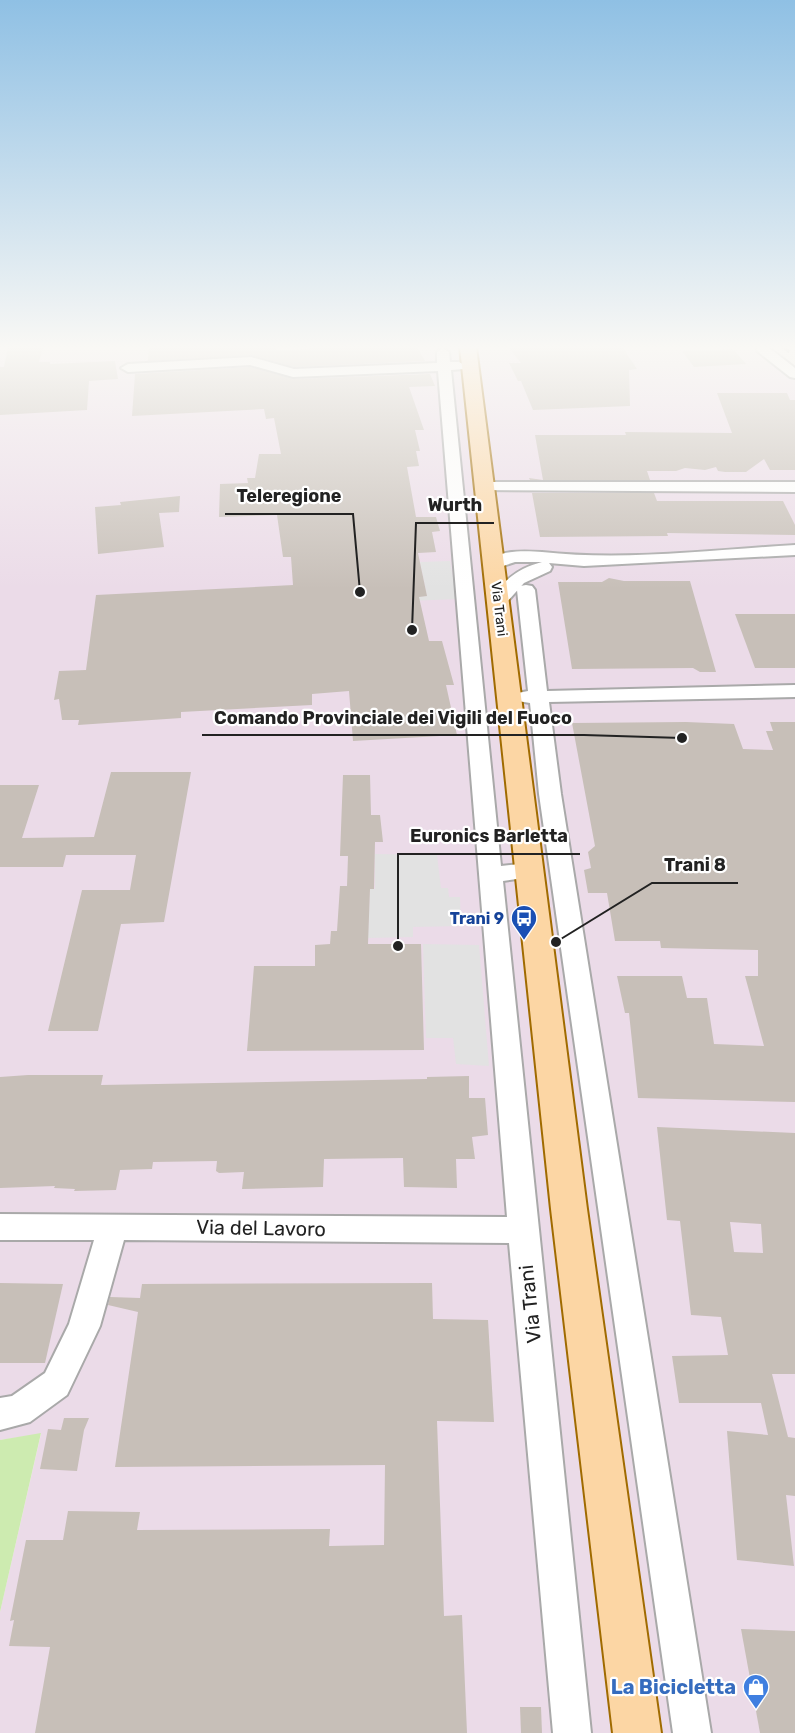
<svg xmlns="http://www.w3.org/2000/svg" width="795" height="1733" font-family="Rubik,sans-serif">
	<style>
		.industrial { fill: #ebdbe8 }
		.grass { fill: #cdebb0 }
		.parking { fill: #e2e2e2 }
		.building { fill: #c7bfb8; fill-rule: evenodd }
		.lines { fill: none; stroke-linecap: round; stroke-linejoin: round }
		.minor-casing { stroke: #a9a9a9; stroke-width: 4 }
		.major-casing { stroke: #a06b00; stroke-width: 4 }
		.minor { fill: #fff; fill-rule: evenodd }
		.major { fill: #fcd6a4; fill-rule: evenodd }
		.rail { stroke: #707070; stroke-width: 3; stroke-dasharray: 8 8; stroke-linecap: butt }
		.labels { text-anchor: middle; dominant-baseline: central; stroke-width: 4.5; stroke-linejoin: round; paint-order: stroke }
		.far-street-label { font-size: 14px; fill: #222; stroke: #fff }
		.transit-label { font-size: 16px; font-weight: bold; fill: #164399; stroke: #fff; text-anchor: end }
		.near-street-label { font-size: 20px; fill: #222; stroke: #fff }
		.near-shop-label { font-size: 20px; font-weight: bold; fill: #366cbe; stroke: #fff; text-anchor: end }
		.leader { fill: none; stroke: #222; stroke-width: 2 }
		.callout-dot { fill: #222; stroke: #fff; stroke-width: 2 }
		.callout-label { font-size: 18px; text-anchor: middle; font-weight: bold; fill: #222; stroke: #fff; stroke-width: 4.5; stroke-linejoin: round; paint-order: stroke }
	</style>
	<rect width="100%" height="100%" fill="#f2efe9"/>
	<polygon class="industrial" points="0,347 766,347 795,369 795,1733 0,1733 0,1612 41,1434 0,1440"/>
	<polygon class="grass" points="41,1433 0,1612 0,1440"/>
	<g class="parking">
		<polygon points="450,561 457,599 337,604 337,601 427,596 420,562"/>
		<polygon points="375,854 437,855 441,888 448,888 449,897 460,897 461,926 413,927 413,937 368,938 370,889 375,889"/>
		<polygon points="423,944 479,945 489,1066 456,1064 453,1038 426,1038"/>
	</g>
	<g class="building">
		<polygon points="8,347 43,347 39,362 50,362 50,364 115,361 118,379 89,381 87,410 0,415 0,367 4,367"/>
		<polygon points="149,347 276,347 276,350 310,349 309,347 417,347 425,361 294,367 251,355 148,361"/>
		<polygon points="529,347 622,347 637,369 629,370 630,406 533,410 521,381 518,381 509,363 521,363 509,348"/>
		<polygon points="733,349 746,364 694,367 682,351"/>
		<polygon points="250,367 293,379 430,374 435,386 409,387 424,430 415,430 420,451 416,451 419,466 407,467 416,517 436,517 440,531 432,532 436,552 418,553 427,596 419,597 429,641 442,641 454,685 446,685 457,735 353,741 349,691 312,694 312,705 181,712 181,718 78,725 79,720 62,720 59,699 54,700 59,671 86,670 96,595 293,585 291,557 283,557 277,515 219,517 220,484 248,483 247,478 255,478 259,454 281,454 274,418 266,419 264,409 132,416 135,374"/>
		<polygon points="717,393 787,393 790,400 795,400 795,470 770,470 764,459 746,472 725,472 718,471 716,467 705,470 685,468 676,471 647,471 650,480 530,480 529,478 543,480 535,435 626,435 625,432 732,433"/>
		<polygon points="532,493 654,493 657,501 783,501 795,525 795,535 667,533 668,536 540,537"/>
		<polygon points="180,496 179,512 159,513 164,547 98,554 95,507 121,505 120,502"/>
		<polygon points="609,578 624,581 690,581 716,672 700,672 693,668 572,669 558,582 602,582"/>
		<polygon points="735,614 795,614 795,668 755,668"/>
		<polygon points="686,722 734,724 743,749 773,750 766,731 773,731 770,722 795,722 795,1102 638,1098 629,1013 625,1013 617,976 682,976 687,998 707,998 714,1044 764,1046 745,976 758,976 758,950 661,948 660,941 615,941 607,893 588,893 584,870 591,868 588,852 595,846 572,723"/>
		<polygon points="111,772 191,772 164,922 121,924 98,1031 48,1031 82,890 130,890 136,855 66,855 63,867 0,867 0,785 39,785 22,838 94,837"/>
		<polygon points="343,775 370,775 371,815 380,815 383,842 375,842 374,889 370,889 368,944 421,944 424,1050 247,1051 254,966 315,966 315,945 330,944 331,931 337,931 340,886 347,886 348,856 340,856"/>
		<polygon points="28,1075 103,1075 101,1085 427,1079 427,1077 469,1076 469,1098 485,1098 488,1135 472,1137 475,1159 456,1159 457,1188 404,1187 403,1158 324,1159 323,1187 242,1189 244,1172 219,1173 216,1171 217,1161 153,1162 152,1169 120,1170 116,1190 74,1191 75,1189 54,1188 55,1186 0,1188 0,1077"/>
		<path d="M 657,1127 L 795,1133 L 795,1374 L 772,1374 L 788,1437 L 795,1438 L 795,1496 L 786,1495 L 794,1566 L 737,1560 L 727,1431 L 768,1435 L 761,1403 L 679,1403 L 672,1356 L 728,1355 L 721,1317 L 691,1315 L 680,1221 L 667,1220 ZM 730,1222 L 761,1224 L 763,1253 L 734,1252 Z"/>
		<polygon points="0,1283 63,1284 45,1363 0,1363"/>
		<polygon points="432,1283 433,1319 488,1320 494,1422 437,1421 444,1616 462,1615 467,1733 35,1733 50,1647 9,1646 14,1620 10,1621 26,1540 63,1540 68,1511 140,1512 137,1530 330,1529 329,1546 384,1545 385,1465 115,1467 138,1312 108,1305 110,1297 140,1298 142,1284"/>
		<polygon points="64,1418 89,1418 84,1430 77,1471 40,1469 48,1429 61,1430"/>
		<polygon points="741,1629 795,1631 795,1733 760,1733"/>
		<polygon points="520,1707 541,1707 542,1733 521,1733"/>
	</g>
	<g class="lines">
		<g class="minor-casing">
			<g id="minor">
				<polygon points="757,347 768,347 795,368 795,378 790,377 757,351"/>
				<polygon points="443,348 449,352 450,362 459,362 466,366 464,369 451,370 501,866 529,863 537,866 540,871 537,876 503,881 591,1733 553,1733 509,1243 124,1240 100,1326 67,1395 30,1422 0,1430 0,1398 12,1396 45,1373 69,1324 94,1240 0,1240 0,1214 507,1217 438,371 293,377 250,365 128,372 121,368 128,364 251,357 294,369 437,363 437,352"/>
				<polygon points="484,482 795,482 795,492 479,490 476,487"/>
				<path d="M 795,545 L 795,555 L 584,566 L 549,563 L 552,567 L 550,571 L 524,583 L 505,604 L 493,604 L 490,600 C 503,580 519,568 542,562 L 515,562 L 494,569 L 486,564 C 496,549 526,551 542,552 C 624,561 712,550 795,545 Z"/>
				<polygon points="526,585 532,586 535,590 547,691 795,685 795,697 549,702 561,794 711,1733 673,1733 539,794 530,703 518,701 515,697 518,693 528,691 517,590 520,586"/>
			</g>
		</g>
		<g class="major-casing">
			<polygon id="major" points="460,347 476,347 587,1209 661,1733 613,1733 551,1209"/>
		</g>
		<use href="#minor" class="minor"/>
		<use href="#major" class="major"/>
		<polyline class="rail" points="783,347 795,356"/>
	</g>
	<linearGradient id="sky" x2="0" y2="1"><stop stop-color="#8fc0e4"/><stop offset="0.59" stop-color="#f9f8f5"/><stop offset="1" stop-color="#f9f8f5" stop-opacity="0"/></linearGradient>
	<rect width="795" height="589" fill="url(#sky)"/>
	<defs>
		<g id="bus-pin" transform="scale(1.35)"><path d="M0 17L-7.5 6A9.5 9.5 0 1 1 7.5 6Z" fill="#1a4fb4" stroke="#fff"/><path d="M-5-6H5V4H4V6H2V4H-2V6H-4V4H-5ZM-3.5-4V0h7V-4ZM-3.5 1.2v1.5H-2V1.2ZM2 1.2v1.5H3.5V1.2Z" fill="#fff"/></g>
		<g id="shop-pin" transform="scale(1.35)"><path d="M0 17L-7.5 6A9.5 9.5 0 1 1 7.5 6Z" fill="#3f7fe0" stroke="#fff"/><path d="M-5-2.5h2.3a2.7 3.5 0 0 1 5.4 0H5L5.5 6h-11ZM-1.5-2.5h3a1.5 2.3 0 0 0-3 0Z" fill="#fff"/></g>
	</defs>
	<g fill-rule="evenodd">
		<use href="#bus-pin" x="524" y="918"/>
		<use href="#shop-pin" x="756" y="1687"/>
	</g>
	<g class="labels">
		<g class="far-street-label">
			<text transform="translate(499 609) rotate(83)">Via Trani</text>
		</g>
		<g class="transit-label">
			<text x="504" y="918">Trani 9</text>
		</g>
		<g class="near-street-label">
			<text transform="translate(261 1228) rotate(1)">Via del Lavoro</text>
			<text transform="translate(530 1304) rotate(-96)">Via Trani</text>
		</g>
		<g class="near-shop-label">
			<text x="736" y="1687">La Bicicletta</text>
		</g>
	</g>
	<path class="leader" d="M360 592L353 514H225M412 630L416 523H494M682 738L584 735H202M398 946L398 854H580M556 942L652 883H738"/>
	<g class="callout-dot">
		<circle cx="360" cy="592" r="6"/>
		<circle cx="412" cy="630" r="6"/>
		<circle cx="682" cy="738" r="6"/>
		<circle cx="398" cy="946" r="6"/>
		<circle cx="556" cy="942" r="6"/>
	</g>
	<g class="callout-label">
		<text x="289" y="502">Teleregione</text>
		<text x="455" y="511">Wurth</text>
		<text x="393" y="724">Comando Provinciale dei Vigili del Fuoco</text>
		<text x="489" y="842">Euronics Barletta</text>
		<text x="695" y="871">Trani 8</text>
	</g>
</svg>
